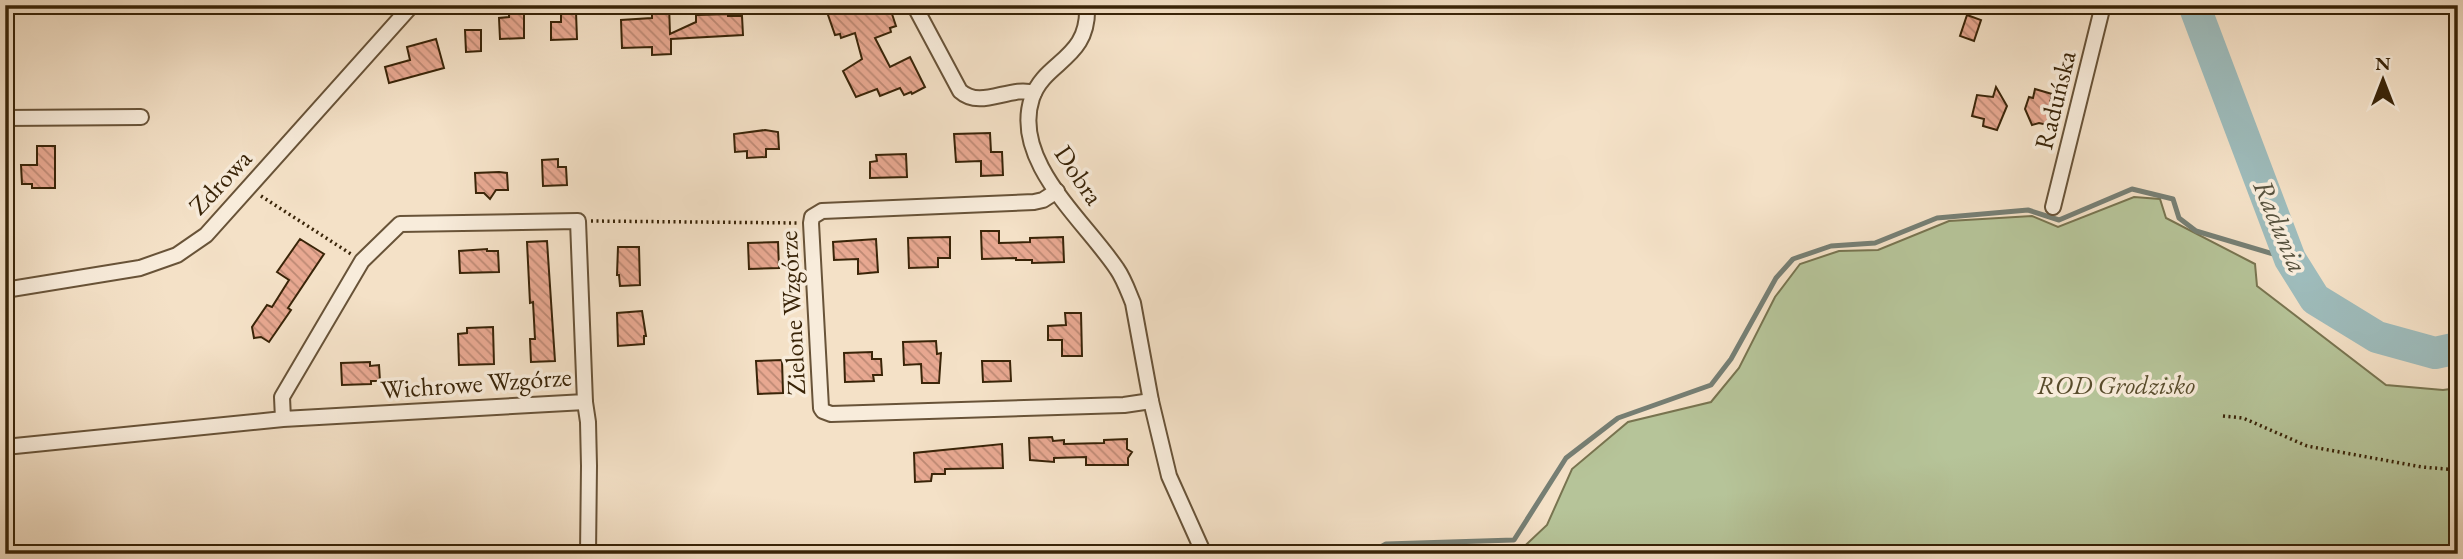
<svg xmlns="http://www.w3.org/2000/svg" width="2463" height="559" font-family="'EB Garamond',serif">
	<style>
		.green { fill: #b6c499; stroke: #787450; stroke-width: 2 }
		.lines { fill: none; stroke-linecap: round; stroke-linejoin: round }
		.stream { stroke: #767f74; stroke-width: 5 }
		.river { stroke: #9ebcbc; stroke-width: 32 }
		.building { fill: url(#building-back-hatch); stroke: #392408; stroke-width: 2 }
		.street-casing { stroke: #685338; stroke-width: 18 }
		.path { stroke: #392408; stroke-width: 3.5; stroke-dasharray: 2 3.5; stroke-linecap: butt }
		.street { stroke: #f8ecdb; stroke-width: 14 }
		.labels { text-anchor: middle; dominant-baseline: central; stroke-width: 7; stroke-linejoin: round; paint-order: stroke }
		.street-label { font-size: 26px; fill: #392408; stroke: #f8ecdb }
		.park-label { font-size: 26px; font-style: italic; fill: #584c2c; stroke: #f8ecdb }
		.water-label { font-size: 28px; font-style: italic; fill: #57523e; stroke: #f8ecdb }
	</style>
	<defs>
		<pattern id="building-back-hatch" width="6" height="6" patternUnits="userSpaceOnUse" patternTransform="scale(1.75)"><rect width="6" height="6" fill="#e8a891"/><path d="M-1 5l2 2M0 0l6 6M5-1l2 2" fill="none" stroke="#bd8974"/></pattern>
	</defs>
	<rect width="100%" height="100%" fill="#f4e1c7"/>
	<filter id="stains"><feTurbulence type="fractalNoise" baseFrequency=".00286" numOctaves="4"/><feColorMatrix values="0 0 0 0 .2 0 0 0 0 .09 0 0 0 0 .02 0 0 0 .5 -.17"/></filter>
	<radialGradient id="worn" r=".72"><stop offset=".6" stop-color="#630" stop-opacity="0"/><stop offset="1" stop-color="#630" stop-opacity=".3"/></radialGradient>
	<polygon class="green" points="2134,197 2160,199 2166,218 2255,264 2257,286 2386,385 2443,390 2458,388 2458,554 1516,554 1547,525 1572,469 1628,422 1711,402 1739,368 1775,297 1800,264 1839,251 1878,250 1949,221 2032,216 2058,227"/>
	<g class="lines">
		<polyline class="stream" points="1368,554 1386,544 1514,540 1566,458 1618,418 1711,385 1731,359 1776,278 1793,259 1831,246 1875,243 1937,218 2028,210 2059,220 2132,189 2173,199 2179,218 2196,231 2290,259"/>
		<polyline class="river" points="2194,5 2290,259 2315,299 2377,337 2435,353 2458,348"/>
	</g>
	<g class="building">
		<polygon points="669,5 670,34 696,22 696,15 728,14 728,16 742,16 743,35 671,39 671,54 652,55 652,47 622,48 621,20 652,18 652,6"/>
		<polygon points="836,5 889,5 896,26 890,28 891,32 875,38 890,67 910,57 925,87 912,94 911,92 904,95 900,88 880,96 877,89 856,97 843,71 862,59 855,33 841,38 840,34 835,35 826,9"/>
		<polygon points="561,12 576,12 577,39 551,40 551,22 561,22"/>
		<polygon points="509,14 524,14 524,38 500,39 499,18 509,17"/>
		<polygon points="1967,15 1981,20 1974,41 1960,36"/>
		<polygon points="465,30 481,30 481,51 466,52"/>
		<polygon points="436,39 444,68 389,83 385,67 410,60 407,47"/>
		<polygon points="1996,87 2007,106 1997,130 1983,126 1984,119 1972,116 1977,95 1993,97"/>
		<polygon points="2035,89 2052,94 2050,103 2054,104 2048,125 2039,123 2032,125 2025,109 2029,97 2033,98"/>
		<polygon points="765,130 778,132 779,149 766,149 766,157 747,158 747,151 735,152 734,134"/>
		<polygon points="990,133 991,152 1002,152 1003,175 981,176 981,161 956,162 954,134"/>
		<polygon points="37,146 55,146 55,188 32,188 32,184 22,184 21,165 37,165"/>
		<polygon points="906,154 907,177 870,178 870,162 877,161 876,155"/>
		<polygon points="558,159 558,167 566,167 567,185 543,186 542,160"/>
		<polygon points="499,172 507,173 508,190 496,190 490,199 484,193 476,193 475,173"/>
		<polygon points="981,231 999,231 999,243 1030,242 1030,238 1063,237 1064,262 1032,263 1032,260 1016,260 1016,258 982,259"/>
		<polygon points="950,237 950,258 938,258 938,267 909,268 908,238"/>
		<polygon points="300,239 324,254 288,308 291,310 269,342 261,337 254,338 252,327 267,305 272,307 289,280 277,272"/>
		<polygon points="876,239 878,272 858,274 858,259 834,260 833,242"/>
		<polygon points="547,241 555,361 531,362 530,339 535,339 533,302 530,303 527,242"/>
		<polygon points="778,242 779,268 749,269 748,243"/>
		<polygon points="618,247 639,247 640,285 620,286 619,275 617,275"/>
		<polygon points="487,249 487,251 498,251 499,272 460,273 459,251"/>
		<polygon points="642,311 646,336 644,336 644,344 618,346 617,313"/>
		<polygon points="1065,313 1081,313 1082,356 1062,356 1062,340 1048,340 1048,326 1066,325"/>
		<polygon points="493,327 494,364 459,365 458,334 467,333 467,328"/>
		<polygon points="936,341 937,354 941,353 939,383 922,383 921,364 904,365 903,342"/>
		<polygon points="872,352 872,359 881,359 882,375 873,375 874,381 845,382 844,353"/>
		<polygon points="782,360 783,393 758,394 756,361"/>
		<polygon points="982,361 1010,361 1011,381 983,382"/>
		<polygon points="370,362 370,366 379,365 380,381 371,381 371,384 342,385 341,363"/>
		<polygon points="1052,437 1053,441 1064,440 1064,444 1104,443 1104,440 1127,439 1127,449 1132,452 1128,458 1128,465 1086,465 1086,457 1054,458 1054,462 1030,460 1029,438"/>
		<polygon points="1002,444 1003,468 945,469 945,474 932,474 931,481 915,482 914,453"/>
	</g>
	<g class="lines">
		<g class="street-casing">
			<g id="street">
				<path d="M 914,5 L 960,91 C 981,110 1010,85 1034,93"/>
				<path d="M 1087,5 C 1090,60 1045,60 1032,98 C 1011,161 1085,221 1117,269 C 1124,279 1128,291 1133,303 L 1151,401 L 1169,476 L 1204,554"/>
				<polyline points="5,118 141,117"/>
				<polyline points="1057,191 1043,200 1034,202 822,211 812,217 811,223 821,408 823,411 831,414 1124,405 1151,401"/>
				<polyline points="2053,207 2103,5"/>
				<polyline points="5,290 140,268 177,255 206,235 412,5"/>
				<polyline points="585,402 588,422 589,466 588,554"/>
				<polyline points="5,447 283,419 585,402 578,221 400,224 362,261 282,397 283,419"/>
			</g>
		</g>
		<g class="path">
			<polyline points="261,196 351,254"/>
			<polyline points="591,221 797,223"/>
			<polyline points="2223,416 2243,418 2307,446 2422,467 2458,470"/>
		</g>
		<use href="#street" class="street"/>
	</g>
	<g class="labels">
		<g class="street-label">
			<text transform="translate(2055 100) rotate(-76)">Raduńska</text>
			<text transform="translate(1079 175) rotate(56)">Dobra</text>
			<text transform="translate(220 182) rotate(-47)">Zdrowa</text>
			<text transform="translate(792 313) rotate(-93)">Zielone Wzgórze</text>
			<text transform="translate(476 383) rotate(-4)">Wichrowe Wzgórze</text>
		</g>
		<g class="park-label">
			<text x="2116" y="385">ROD Grodzisko</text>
		</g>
		<g class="water-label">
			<text transform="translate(2281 226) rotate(67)">Radunia</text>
		</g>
	</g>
	<rect width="2463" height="559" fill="none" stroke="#f4e1c7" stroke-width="28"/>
	<rect x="7" y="7" width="2449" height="545" fill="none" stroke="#392408" stroke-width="3.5"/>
	<rect x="14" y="14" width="2435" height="531" fill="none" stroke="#392408" stroke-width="2"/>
	<g transform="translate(2383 80)" stroke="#f8ecdb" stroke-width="5" paint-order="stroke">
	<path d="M0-5L12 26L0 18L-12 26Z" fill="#392408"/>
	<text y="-10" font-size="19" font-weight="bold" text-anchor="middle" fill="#392408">N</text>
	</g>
	<rect width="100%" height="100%" filter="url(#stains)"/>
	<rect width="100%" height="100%" fill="url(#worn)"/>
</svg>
